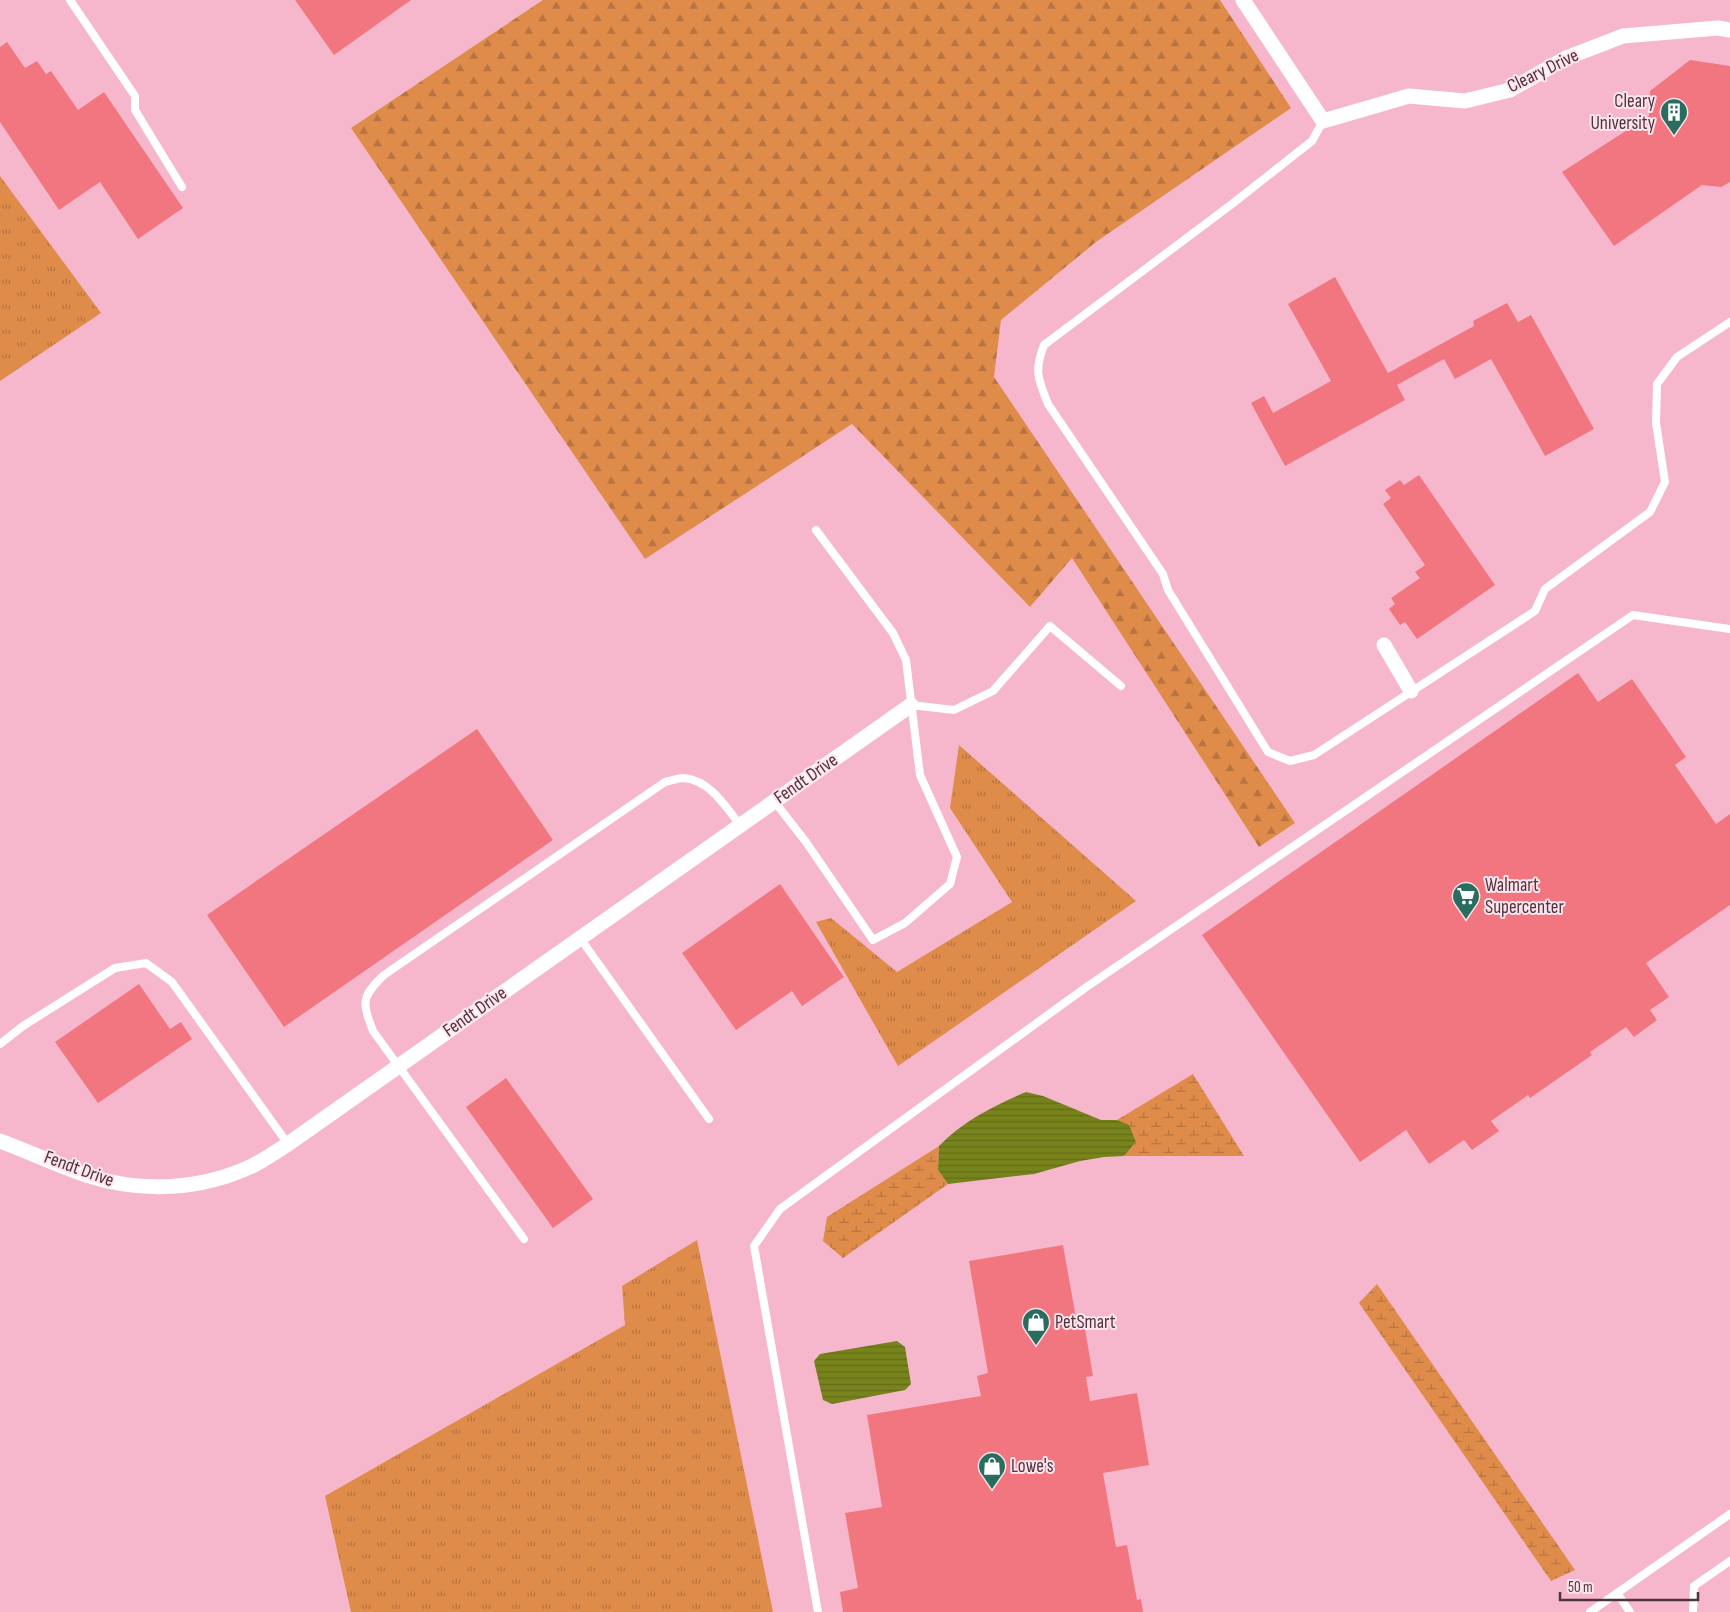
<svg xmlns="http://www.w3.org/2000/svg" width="1730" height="1612" font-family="'Sofia Sans Condensed',sans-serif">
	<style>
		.grass { fill: url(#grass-tufts) }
		.forest { fill: url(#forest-firs) }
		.wetland { fill: url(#wetland-marsh) }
		.water { fill: url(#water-rules) }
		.building { fill: #f27680 }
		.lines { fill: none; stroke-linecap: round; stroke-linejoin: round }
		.service { stroke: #fff; stroke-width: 8 }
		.minor { stroke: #fff; stroke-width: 15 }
		.labels { text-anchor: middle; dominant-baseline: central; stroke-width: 4; stroke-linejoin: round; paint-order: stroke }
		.street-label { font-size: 19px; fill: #4d343d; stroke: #ffe4ed }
		.poi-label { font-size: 19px; fill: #4d343d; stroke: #ffe4ed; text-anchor: start }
	</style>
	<defs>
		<pattern id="grass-tufts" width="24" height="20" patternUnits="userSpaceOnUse" patternTransform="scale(1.25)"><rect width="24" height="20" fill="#df8c4b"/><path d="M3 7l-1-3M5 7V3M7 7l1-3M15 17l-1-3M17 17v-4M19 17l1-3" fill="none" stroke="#b77340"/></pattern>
		<pattern id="forest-firs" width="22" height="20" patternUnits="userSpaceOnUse" patternTransform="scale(1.25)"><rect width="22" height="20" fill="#df8c4b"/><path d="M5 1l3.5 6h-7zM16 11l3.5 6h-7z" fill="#b77340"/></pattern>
		<pattern id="wetland-marsh" width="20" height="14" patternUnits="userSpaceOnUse" patternTransform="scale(1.25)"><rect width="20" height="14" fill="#df8c4b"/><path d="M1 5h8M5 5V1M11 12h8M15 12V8" fill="none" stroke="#b77340"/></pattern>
		<pattern id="water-rules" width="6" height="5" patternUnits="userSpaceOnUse" patternTransform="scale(1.25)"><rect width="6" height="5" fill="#77831b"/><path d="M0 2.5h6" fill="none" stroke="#646c19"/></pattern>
	</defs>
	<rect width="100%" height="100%" fill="#f6b7cd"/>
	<g class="grass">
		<polygon points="0,176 101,313 0,381"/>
		<polygon points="959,745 1136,901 898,1066 816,922 831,918 897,972 1012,902 950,808"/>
		<polygon points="697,1240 773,1612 351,1612 325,1496 625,1325 622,1286"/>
	</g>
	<polygon class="forest" points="543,0 1220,0 1291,108 1096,242 1001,320 994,377 1295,823 1259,847 1072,558 1030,607 852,424 645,559 351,128"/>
	<g class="wetland">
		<polygon points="1193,1074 1244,1156 1124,1156 1136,1142 1117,1120"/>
		<polygon points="939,1146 938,1170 948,1184 843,1258 823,1241 827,1217"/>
		<polygon points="1377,1284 1575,1570 1551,1581 1359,1303"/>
	</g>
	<g class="water">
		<path d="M 1026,1092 L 1043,1096 L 1101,1120 L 1117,1120 L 1129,1125 L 1136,1142 L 1124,1156 L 1104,1157 L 1080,1161 L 1034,1174 L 948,1184 L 938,1170 L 939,1146 C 963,1121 995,1105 1026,1092 Z"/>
		<polygon points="897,1341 905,1347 911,1384 905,1390 832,1404 823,1400 814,1361 820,1354"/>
	</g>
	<g class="building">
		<polygon points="295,0 411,0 334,55"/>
		<polygon points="7,42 25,68 37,61 46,74 51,71 78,110 104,92 183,208 138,239 100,182 59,210 0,122 0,47"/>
		<polygon points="1690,60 1730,66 1730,182 1721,187 1702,185 1614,246 1562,172 1649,116 1650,91"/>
		<polygon points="1335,277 1388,373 1474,326 1473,321 1507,303 1518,322 1531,315 1594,429 1545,456 1491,359 1455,379 1444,359 1397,385 1405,400 1285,466 1251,403 1264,396 1273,413 1331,381 1288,304"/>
		<polygon points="1419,475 1495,585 1417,639 1405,622 1400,625 1389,609 1395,604 1391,598 1420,578 1415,572 1425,565 1383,504 1391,498 1385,490 1400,480 1404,485"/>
		<polygon points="1578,673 1598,702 1632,679 1686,757 1675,765 1716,824 1730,814 1730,905 1646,963 1669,997 1650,1010 1657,1020 1634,1037 1626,1027 1590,1052 1592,1055 1530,1098 1528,1095 1491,1121 1499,1131 1472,1150 1464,1140 1429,1164 1406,1130 1360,1162 1202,935"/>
		<polygon points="477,729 553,840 284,1027 207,915"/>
		<polygon points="780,884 844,977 802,1006 792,991 736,1030 682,953"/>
		<polygon points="139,984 170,1029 181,1022 192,1039 98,1103 55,1042"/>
		<polygon points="506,1078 593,1199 553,1228 466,1107"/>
		<polygon points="1063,1245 1076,1318 1083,1317 1093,1376 1086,1377 1090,1401 1137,1393 1149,1465 1103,1473 1116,1547 1127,1545 1137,1600 1141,1599 1143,1612 843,1612 840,1592 858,1588 845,1513 882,1507 867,1415 981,1396 977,1376 988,1373 969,1261"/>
	</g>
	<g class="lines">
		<g class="service">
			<polyline points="70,0 135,96 135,110 182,187"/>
			<path d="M 1323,121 L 1312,141 L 1232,204 L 1044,345 C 1034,371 1038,379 1048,404 L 1163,574 L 1168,590 L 1268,752 L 1290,761 L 1314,755 L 1535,611 L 1545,589 L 1650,512 L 1665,482 L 1656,423 L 1657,384 L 1677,357 L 1730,322"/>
			<polyline points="911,705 954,710 993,691 1050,626 1121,686"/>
			<polyline points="774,801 806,842 873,940 905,923 950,884 957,857 920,775 906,660 893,633 816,530"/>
			<polyline points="580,938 709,1119"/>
			<polyline points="0,1044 23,1026 115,968 146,963 172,982 288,1144"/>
			<path d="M 524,1239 L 373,1031 C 362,1002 361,997 384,975 L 665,782 C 671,781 678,778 684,778 C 711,781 725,806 740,825"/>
			<polyline points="1617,1593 1630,1612"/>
			<polyline points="818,1612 754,1246 780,1209 1085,988 1633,615 1730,629"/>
			<polyline points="1590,1612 1730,1514"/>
			<polyline points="1693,1612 1694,1586 1730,1561"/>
		</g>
		<g class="minor">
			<polyline points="1243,0 1323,121 1409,96 1465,101 1510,90 1566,58 1623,36 1718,28 1730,30"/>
			<polyline points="1384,645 1411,691"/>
			<path d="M 0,1141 C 30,1152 59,1166 89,1176 C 142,1193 201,1190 252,1166 C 264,1160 276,1152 288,1144 L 911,705"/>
		</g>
	</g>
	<defs>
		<g id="building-pin" transform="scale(1.4375)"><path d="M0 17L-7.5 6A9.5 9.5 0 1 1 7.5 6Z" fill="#296d5e" stroke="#ffe4ed"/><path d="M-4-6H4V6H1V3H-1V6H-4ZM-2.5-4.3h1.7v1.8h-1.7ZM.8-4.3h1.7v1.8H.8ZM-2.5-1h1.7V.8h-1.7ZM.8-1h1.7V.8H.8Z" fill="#fff"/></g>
		<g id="supermarket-pin" transform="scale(1.4375)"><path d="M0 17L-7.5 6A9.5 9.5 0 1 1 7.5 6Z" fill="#296d5e" stroke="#ffe4ed"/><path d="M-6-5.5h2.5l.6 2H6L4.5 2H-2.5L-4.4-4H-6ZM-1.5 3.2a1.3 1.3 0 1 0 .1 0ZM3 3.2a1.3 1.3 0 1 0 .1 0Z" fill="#fff"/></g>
		<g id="shop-pin" transform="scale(1.4375)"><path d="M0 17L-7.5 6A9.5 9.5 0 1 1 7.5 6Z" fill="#296d5e" stroke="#ffe4ed"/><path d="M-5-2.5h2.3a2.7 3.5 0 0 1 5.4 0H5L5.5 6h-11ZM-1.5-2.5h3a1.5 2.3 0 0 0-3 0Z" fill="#fff"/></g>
	</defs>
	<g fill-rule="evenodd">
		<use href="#building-pin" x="1674" y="112"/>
		<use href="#supermarket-pin" x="1466" y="896"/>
		<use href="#shop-pin" x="1036" y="1322"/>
		<use href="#shop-pin" x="992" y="1466"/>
	</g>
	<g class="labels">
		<g class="street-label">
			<text transform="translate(1543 71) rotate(-26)">Cleary Drive</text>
			<text transform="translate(806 779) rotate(-35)">Fendt Drive</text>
			<text transform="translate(475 1012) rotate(-35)">Fendt Drive</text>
			<text transform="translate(79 1169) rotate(20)">Fendt Drive</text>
		</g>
		<g class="poi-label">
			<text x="1655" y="101" text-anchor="end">Cleary<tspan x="1655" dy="22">University</tspan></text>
			<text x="1485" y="885">Walmart<tspan x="1485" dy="22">Supercenter</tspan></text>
			<text x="1055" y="1322">PetSmart</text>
			<text x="1011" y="1466">Lowe's</text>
		</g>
	</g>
	<path d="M1560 1592v8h138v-8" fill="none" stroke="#4d343d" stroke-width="2.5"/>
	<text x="1568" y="1592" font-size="15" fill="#4d343d" stroke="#ffe4ed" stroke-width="4" paint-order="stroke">50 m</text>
</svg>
